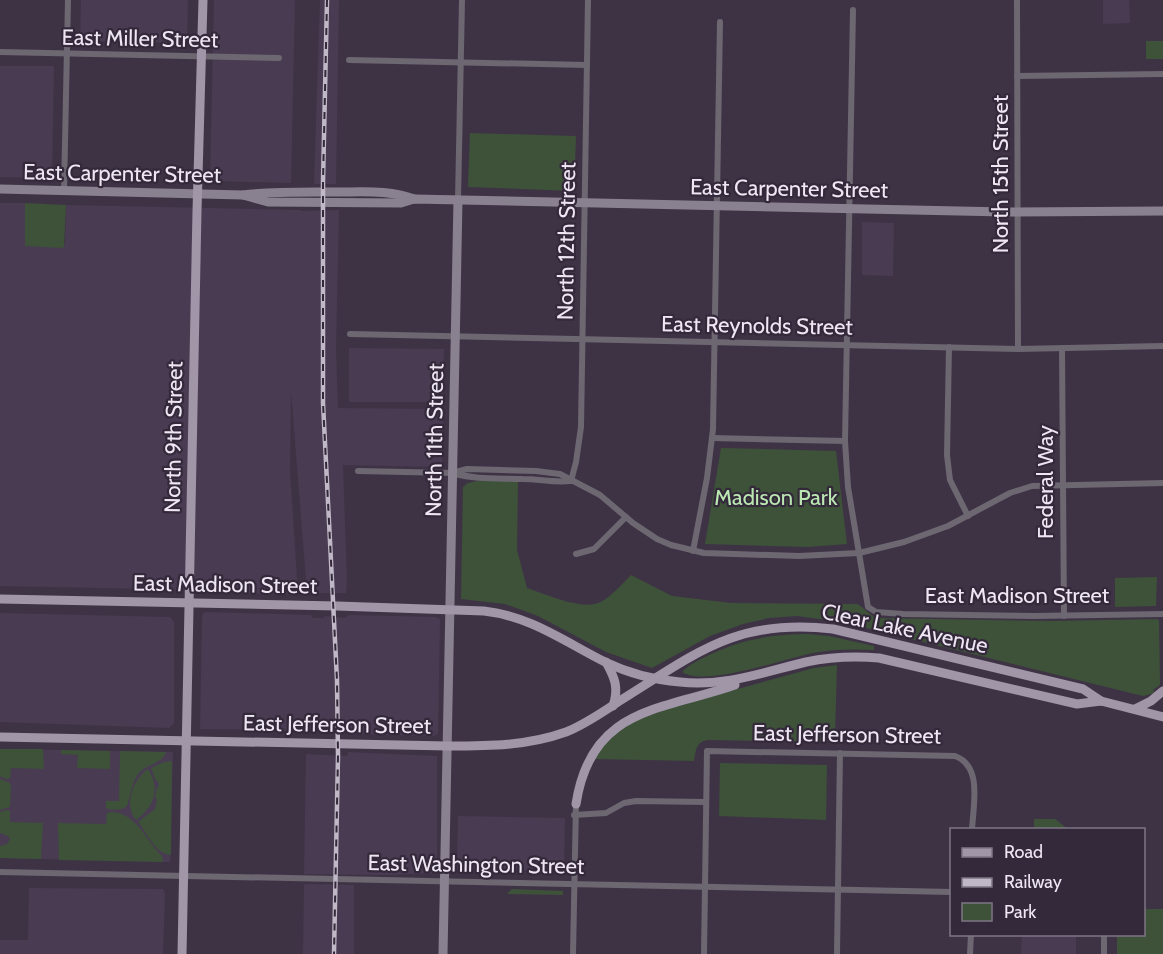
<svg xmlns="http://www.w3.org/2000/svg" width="1163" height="954" viewBox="0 0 1163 954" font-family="Cabin,sans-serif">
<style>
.built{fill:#493b52}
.green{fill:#3d5239}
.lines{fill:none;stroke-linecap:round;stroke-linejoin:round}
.street{stroke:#6d6771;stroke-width:6}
.secondary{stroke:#8a8190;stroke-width:9}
.primary{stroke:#a195a8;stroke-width:9}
.rail-casing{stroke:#c0b8c6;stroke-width:4.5}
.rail{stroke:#34293b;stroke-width:2;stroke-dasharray:7;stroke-linecap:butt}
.labels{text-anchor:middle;stroke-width:4.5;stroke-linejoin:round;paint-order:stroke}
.street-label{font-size:22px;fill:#eee7f3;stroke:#34293b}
.park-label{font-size:22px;fill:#bbe8b2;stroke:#34293b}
</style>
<rect width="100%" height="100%" fill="#3e3345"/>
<!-- built -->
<g class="built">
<polygon points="81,0 188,0 187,43 80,41"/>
<polygon points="214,0 295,0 291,183 210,181"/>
<polygon points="320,0 339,0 336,184 314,184"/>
<polygon points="1103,0 1129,0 1130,23 1103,24"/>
<polygon points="0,66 54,66 52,178 0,177"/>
<polygon points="0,203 25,203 25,246 65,244 66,205 301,210 302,211 339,210 336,349 338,408 443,409 442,467 343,465 347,582 346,593 307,593 291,391 290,470 298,595 202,592 202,590 0,586"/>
<polygon points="862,222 894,223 893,276 862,275"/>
<polygon points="349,348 444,349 443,402 349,402"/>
<polygon points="206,612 311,615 312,618 324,618 325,616 344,618 349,615 436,617 440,619 440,623 438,734 434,736 348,734 348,730 344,730 328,732 327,730 200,729 202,619 203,613"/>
<polygon points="0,613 170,617 174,622 174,723 169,728 0,722"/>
<polygon points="0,749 173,752 170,862 0,858"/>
<polygon points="348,752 437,756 437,866 434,873 384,875 304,874 306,754 347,756"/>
<polygon points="458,816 565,818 564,871 457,869"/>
<polygon points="304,884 354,885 354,954 303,954"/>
<polygon points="29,888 163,889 165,893 163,954 0,954 0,940 28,940"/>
<polygon points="1022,935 1076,935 1076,954 1021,954"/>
</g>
<!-- green -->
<g class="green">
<rect x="1146" y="41" width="17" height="18"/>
<polygon points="470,133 576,136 574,191 468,187"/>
<polygon points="25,203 66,205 64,247 61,248 25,246"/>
<polygon points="721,448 836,451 847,544 808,547 705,544"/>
<path d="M 477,481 L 518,481 L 517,550 L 527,588 C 545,594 576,608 595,604 C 608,601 622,584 631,575 L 672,596 L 731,603 L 857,604 C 866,608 868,616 879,618 L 1052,621 L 1157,619 L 1159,620 L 1160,685 L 1153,690 L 1155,693 L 1143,696 L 842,622 L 797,616 L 769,618 L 743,624 L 710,636 L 652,668 L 606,652 L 538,616 L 505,604 L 461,599 L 463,487 L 468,483 Z"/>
<polygon points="1157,577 1156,606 1115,607 1115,578"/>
<path d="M 808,634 L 829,636 L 874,646 L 874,650 C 855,649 837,649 818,652 C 788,657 706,688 682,672 C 687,666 697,661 705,657 C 738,640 771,634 808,634 Z"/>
<path d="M 837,665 L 835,735 L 832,742 L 709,740 C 696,741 696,750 694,761 L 593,759 L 603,746 L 626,724 L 669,708 L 814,668 Z"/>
<polygon points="0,749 43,749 44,769 11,768 10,778 6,779 0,776"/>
<polygon points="61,750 110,751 110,769 77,768 78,755 61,754"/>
<path d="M 120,751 L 166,752 C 163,763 147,764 139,773 C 131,783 131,795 127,806 C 122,811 112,810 106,808 L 106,801 L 119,801 Z"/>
<path d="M 172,761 L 171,855 C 154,853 148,834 138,822 L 155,809 L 157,799 L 155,798 L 157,787 L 159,787 L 158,781 L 156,781 L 151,768 L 164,762 Z"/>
<polygon points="720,763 827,765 826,820 719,816"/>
<path d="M 148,769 C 161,789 154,807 136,820 C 123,805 133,779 148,769 Z"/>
<polygon points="0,779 10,783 11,786 10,807 0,810"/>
<polygon points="7,810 10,811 10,822 43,823 41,859 0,858 0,846 7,844 10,839 8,836 0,833 0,812"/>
<path d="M 112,812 C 137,813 146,841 162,856 L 163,862 L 59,860 L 58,823 L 106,824 L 107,813 Z"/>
<polygon points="1034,819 1055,819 1068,829 1034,829"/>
<polygon points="512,889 563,891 563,895 507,894"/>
<polygon points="1144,909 1163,909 1163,954 1117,954 1117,935 1144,934"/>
</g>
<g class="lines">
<!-- street -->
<g class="street">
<polyline points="1017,0 1018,349"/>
<polyline points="853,10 845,441 848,487 868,607 876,612 903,614 1034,616 1163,614"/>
<polyline points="0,52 279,58"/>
<polyline points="349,60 587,65"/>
<polyline points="1017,76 1163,74"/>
<polyline points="64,191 68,0"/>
<polyline points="458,200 462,0"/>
<polyline points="350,334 1018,349 1163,346"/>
<polyline points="949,347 947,455 950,480 968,516"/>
<polyline points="1062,348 1064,616"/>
<polyline points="712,438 845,441"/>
<path d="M 358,471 L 452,473 C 476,480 499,478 523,479 C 539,479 555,483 570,481"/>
<polyline points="452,473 467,469 536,471 560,474 600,495 633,523 657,539 671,545 704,553 799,556 859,553 904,542 948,526 1010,493 1032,486 1163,483"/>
<polyline points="571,481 576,462 581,427 588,0"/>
<polyline points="693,551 707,478 713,429 720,22"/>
<polyline points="576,554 594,549 626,517"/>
<polyline points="574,815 606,813 624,803 636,801 706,802"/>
<polyline points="0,872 952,892"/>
<polyline points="573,954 576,804"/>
<path d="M 704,954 L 707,751 L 955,756 C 983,766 973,806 972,830"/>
<polyline points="837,954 840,753"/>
<polyline points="970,954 971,934"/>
<polyline points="1104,954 1104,934"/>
</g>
<!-- secondary -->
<g class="secondary">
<path d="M 0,189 L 243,195 C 275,191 308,192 340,192 C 364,192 391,190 414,199"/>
<polyline points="243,195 268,202 401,203 414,199 1005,212 1163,211"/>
<polyline points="443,954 458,200"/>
</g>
<!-- primary -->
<g class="primary">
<path d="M 0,599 L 337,606 L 484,611 C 530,616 565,642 605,662 C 628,673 655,680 680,682 C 724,687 764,672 806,662 C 830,657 854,656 879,658 L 1077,704 L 1101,701 L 1163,717"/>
<path d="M 606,662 C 615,678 619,688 613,706"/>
<polyline points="1135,709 1151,701 1163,691"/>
<path d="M 0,737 L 448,746 C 489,746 527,746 566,732 C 586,724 604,711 621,700 C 698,652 737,618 833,629 L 1083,689 L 1101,701"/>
<path d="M 576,804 C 591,707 660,711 735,685"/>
<polyline points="182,954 197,211 203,0"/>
</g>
<!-- rail casing -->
<g class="rail-casing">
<polyline id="rail" points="327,0 323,182 323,403 337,680 338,756 334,954"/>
</g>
<!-- rail -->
<use href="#rail" class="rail"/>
</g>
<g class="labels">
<!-- street labels -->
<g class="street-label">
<text transform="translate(140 38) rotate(1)" y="8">East Miller Street</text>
<text transform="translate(122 173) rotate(1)" y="8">East Carpenter Street</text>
<text transform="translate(1000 174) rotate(-90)" y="8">North 15th Street</text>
<text transform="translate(789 188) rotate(1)" y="8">East Carpenter Street</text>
<text transform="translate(566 241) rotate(-89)" y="8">North 12th Street</text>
<text transform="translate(757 325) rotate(1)" y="8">East Reynolds Street</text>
<text transform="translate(173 437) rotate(-89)" y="8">North 9th Street</text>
<text transform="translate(434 440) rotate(-89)" y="8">North 11th Street</text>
<text transform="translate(1045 482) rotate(-90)" y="8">Federal Way</text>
<text transform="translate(225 584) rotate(1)" y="8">East Madison Street</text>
<text x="1017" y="603">East Madison Street</text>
<text transform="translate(905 628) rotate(12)" y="8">Clear Lake Avenue</text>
<text transform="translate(337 724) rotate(1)" y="8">East Jefferson Street</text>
<text transform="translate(847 734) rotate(1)" y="8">East Jefferson Street</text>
<text transform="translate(476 864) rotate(1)" y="8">East Washington Street</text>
</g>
<!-- park labels -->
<g class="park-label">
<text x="776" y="505">Madison Park</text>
</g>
</g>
<!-- legend -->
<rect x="950" y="828" width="195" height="108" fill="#34293b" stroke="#7e7585" stroke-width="1.5"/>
<rect x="962" y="848" width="30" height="9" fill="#a195a8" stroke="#7e7585" stroke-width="1.5"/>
<text x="1004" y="858" font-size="18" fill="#eee7f3">Road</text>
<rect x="962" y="878" width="30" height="9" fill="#c0b8c6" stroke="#7e7585" stroke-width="1.5"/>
<text x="1004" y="888" font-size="18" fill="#eee7f3">Railway</text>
<rect x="962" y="903" width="30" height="18" fill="#3d5239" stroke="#7e7585" stroke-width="1.5"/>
<text x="1004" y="918" font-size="18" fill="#eee7f3">Park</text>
</svg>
